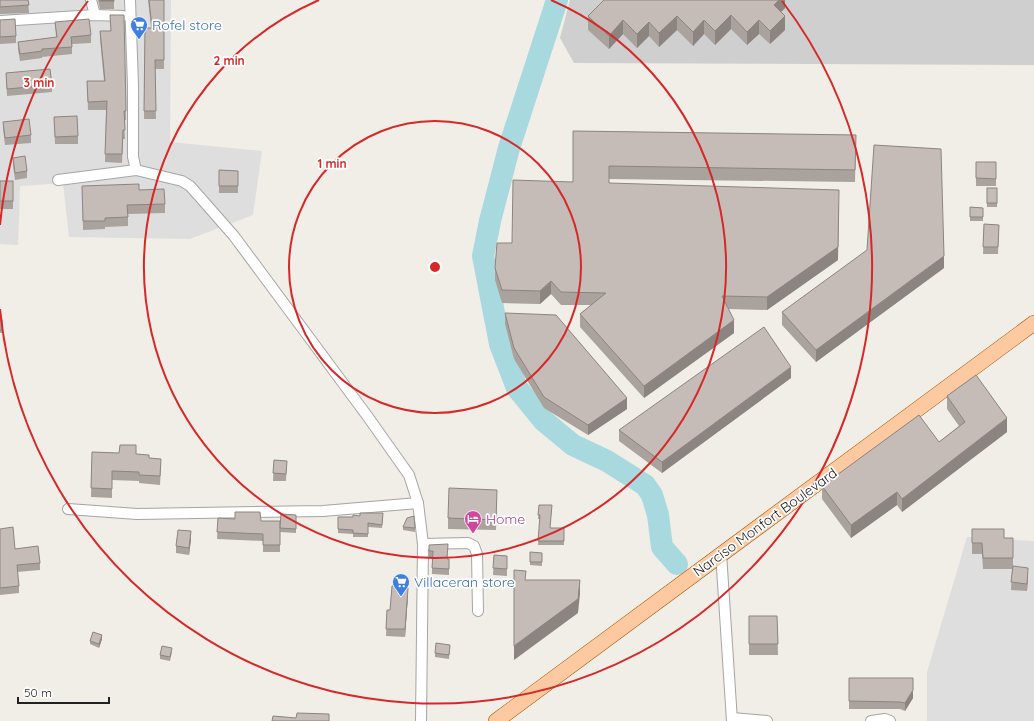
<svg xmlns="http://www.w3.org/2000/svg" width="1034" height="721" viewBox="0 0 1034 721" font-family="Quicksand,sans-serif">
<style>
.residential{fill:#dfdede}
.religious{fill:#cfcfcf}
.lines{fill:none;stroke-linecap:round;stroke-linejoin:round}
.river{stroke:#a8d9df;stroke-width:22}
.street-casing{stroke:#a5a5a5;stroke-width:12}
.primary-casing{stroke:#9e5500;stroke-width:16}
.street{stroke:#fff;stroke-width:10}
.primary{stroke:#fcc9a1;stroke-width:15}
.wall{fill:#aaa29d}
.shaded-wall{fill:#8b8480}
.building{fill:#c6bcb7;stroke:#8b8480}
.ring{fill:none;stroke:#d62828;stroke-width:2}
.labels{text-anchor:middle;stroke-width:3.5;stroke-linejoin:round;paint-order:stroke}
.shop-label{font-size:14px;fill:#366cbe;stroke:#fff;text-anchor:start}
.hotel-label{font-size:14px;fill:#b23c85;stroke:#fff;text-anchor:start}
.street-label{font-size:14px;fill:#212121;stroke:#fff}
.centre{fill:#d62828;stroke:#fff;stroke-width:2}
.ring-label{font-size:12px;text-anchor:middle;font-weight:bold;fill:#d62828;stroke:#fff;stroke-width:3.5;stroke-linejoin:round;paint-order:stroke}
</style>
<rect width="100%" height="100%" fill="#f1ede7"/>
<!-- residential -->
<g class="residential">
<polygon points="0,0 171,0 170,142 262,151 253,215 190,239 69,237 63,183 20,186 18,245 0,244"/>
<polygon points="967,537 1034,541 1034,721 927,721 927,672"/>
</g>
<!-- religious -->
<polygon class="religious" points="570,0 1034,0 1034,65 574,63 560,38"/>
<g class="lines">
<!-- river -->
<polyline class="river" points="557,0 509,148 490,221 483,256 500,344 517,388 544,421 573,445 607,461 645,485 652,495 658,515 662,547 677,564"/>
<!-- street casing -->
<g class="street-casing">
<g id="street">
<polyline points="91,0 95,15"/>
<polyline points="130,0 133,85 133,157 136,170 182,181 190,186 198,195 234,236 368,417 409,475 418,503 423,544 421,721"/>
<polyline points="0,21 95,15 123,16"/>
<polyline points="58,180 136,170"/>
<polyline points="68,509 137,514 323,511 418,503"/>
<polyline points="423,544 468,543 474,546 477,554 478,611"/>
<polyline points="721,553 732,721"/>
<polyline points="732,718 767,721"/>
<polyline points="871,721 885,719 890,721"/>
</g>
</g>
<!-- primary casing -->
<g class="primary-casing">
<polyline id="primary" points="496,721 1034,323"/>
</g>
<!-- street -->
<use href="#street" class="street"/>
<!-- primary -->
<use href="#primary" class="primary"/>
</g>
<!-- wall -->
<g class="wall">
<polygon points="0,0 28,0 29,13 0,14"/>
<polygon points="98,0 114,0 114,9 100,9"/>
<polygon points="148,0 164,0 164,69 155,69 156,119 144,119 145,28 151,28"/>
<polygon points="785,0 785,8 781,12 785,30 770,44 759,34 747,45 731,29 715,45 704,34 693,46 677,30 659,47 649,36 637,48 623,34 609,49 588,30 588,16"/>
<polygon points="124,15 126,120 124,120 125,139 123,139 122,163 105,162 106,110 88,110 87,81 104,81 100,39 100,31 110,31"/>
<polygon points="0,20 16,36 16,43 0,44"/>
<polygon points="55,22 91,35 91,43 72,44 72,54 42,57 42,58 20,61 18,50 18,42 56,37"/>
<polygon points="6,73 52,85 52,92 7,96"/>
<polygon points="54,117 78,136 78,144 55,144"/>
<polygon points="3,122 31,135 31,143 5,145 3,129"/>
<polygon points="573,131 856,135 855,182 609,179 609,183 838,260 767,310 728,309 734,333 644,398 580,327 580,314 591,305 561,305 551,294 540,304 502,303 495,280 495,268 512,243 573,182"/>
<polygon points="13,158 27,171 27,178 15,180 13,165"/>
<rect x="976" y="162" width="20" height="24"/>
<polygon points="219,170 238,171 238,193 219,193"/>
<rect x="0" y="181" width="13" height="28"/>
<polygon points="82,186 139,190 165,204 165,213 128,214 128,226 105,227 105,229 83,230"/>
<rect x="987" y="188" width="10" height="19"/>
<polygon points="970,207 983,208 983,221 970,221"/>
<polygon points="984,224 999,225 998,254 983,254"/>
<polygon points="944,268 816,362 782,325 782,312"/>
<polygon points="505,313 627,409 588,435 544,408 514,359 505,324"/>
<rect x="0" y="320" width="2" height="13"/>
<polygon points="791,378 662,473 619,441 619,430"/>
<polygon points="947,396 1007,432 902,512 897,505 851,538 822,499 822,486 939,442 959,426 947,409"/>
<polygon points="92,452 136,454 149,458 161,467 160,485 139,483 139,481 112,480 112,498 91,497"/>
<polygon points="274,460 287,461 286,481 273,481"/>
<polygon points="497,501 496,530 448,529 448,518"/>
<polygon points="539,505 550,528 564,528 564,545 538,545 540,519 538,519"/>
<polygon points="281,514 296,515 296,533 280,532"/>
<polygon points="338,517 383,517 382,528 368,527 368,537 353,537 353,534 338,533"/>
<polygon points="218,518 261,521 280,521 280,552 263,552 263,541 217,539"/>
<polygon points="403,527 415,528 415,532 403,530"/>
<polygon points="0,529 15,549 40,563 40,570 17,572 19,586 19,593 0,595"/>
<polygon points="972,529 1004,538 1013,538 1013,566 1028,575 1027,591 1011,590 1012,569 983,569 982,554 972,554"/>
<polygon points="191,539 189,555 176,553 176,546"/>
<polygon points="429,545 447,559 449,559 449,575 432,574 432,557 429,557"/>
<polygon points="542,553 542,566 530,565 530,562"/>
<polygon points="494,555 507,556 507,576 493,575"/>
<polygon points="408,595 405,637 386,636 387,610 390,610"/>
<polygon points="749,616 777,616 778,655 749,655"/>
<polygon points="102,639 99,648 90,644 90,641"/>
<polygon points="450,645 449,659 435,657 435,653"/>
<polygon points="172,652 170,661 160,659 160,655"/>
<polygon points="849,678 913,698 905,711 900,709 849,709"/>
</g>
<!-- shaded-wall -->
<g class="shaded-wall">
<polygon points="779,0 785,0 785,8 774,19 774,5"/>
<polygon points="731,15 731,29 715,45 715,31"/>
<polygon points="677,16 677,30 659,47 659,33"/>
<polygon points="785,16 785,30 770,44 770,31"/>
<polygon points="623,20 623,34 609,49 609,36"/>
<polygon points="704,20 704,34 693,46 693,32"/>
<polygon points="759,20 759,34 747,45 747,32"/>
<polygon points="649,22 649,36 637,48 637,34"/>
<polygon points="839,203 838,260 767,310 767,297"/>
<polygon points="944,256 944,268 816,362 816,350"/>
<polygon points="551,281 551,294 540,304 540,291"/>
<polygon points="734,320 734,333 644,398 644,386"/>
<polygon points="791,367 791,378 662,473 662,462"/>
<polygon points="627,398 627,409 588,435 588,425"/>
<polygon points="1007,418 1007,432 902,512 902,499"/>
<polygon points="897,492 897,505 851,538 851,525"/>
<polygon points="191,531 191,539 189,555 189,548"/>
<polygon points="1028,568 1028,575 1027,591 1027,584"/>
<polygon points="580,580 580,594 578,613 514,660 514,646"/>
<polygon points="408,588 408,595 405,637 405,629"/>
<polygon points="102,635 102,639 99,648 99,644"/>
<polygon points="913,690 913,698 905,711 905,703"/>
</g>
<!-- building -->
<g class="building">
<polygon points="0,0 28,0 29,5 0,7"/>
<rect x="100" y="0" width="14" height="1"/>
<polygon points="149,0 164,0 164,60 155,60 156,111 144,111 145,28 152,28"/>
<polygon points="604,0 779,0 774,5 785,16 770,31 759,20 747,32 731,15 715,31 704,20 693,32 677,16 659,33 649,22 637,34 623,20 609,36 588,16"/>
<polygon points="110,15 124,15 126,111 124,111 125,130 123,130 122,154 105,154 107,101 88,102 87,81 105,81 100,31 111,31"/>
<polygon points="15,19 16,36 0,37 0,20"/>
<polygon points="89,19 91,35 71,37 72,47 42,49 42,51 20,54 18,42 57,37 55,22"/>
<polygon points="50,69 52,85 7,89 6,73"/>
<polygon points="77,116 78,136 55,137 54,117"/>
<polygon points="29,119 31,135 5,138 3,122"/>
<polygon points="573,131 856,135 855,170 609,166 609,183 839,190 838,247 767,297 722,296 734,320 644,386 580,314 606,293 561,292 551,281 540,291 502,290 495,268 497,243 512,243 513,180 573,182"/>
<polygon points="874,145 941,149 944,256 816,350 782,312 867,250"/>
<polygon points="25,156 27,171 15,173 13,158"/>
<polygon points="976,162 996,162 996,179 976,178"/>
<polygon points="219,170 238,171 238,186 219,186"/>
<rect x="0" y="181" width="13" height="20"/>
<polygon points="139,184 139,190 164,189 165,204 127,205 128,217 105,218 105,221 83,221 82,186"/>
<rect x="987" y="188" width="10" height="15"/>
<polygon points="970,207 983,208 983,217 970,217"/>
<polygon points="984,224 999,225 998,247 983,247"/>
<polygon points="505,313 556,315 627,398 588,425 544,397 514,348"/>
<rect x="0" y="320" width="2" height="10"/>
<polygon points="764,327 791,367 662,462 619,430"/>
<polygon points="976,375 1007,418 902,499 897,492 851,525 822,486 919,415 939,442 965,422 947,396"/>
<polygon points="120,445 136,445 136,454 149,455 149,458 161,459 160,476 139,475 139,472 112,471 112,489 91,488 92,452 119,453"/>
<polygon points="274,460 287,461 286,474 273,473"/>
<polygon points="449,488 497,490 496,520 448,518"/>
<polygon points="539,505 552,505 550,528 564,528 564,541 538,541 540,515 538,515"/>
<polygon points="235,512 260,512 261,521 280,521 280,545 263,545 263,534 217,532 218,518 235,519"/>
<polygon points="360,513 383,513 382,525 368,523 368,534 353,533 353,530 338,529 338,517 353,517 353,515 360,516"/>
<polygon points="281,514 296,515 296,529 280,528"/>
<polygon points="414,516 415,528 403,527 407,518"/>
<polygon points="13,527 15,549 38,546 40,563 17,565 19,586 0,588 0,529"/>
<polygon points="972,529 1004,529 1004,538 1013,538 1013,558 983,558 982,543 972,543"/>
<polygon points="178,530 191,531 189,548 176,546"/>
<polygon points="448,544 447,559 449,559 449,569 432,568 433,551 429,551 429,545"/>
<polygon points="530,552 542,553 542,562 530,562"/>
<polygon points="494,555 507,556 507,569 493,568"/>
<polygon points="1013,566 1028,568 1027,584 1011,582"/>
<polygon points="514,570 526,571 525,580 580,580 578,599 514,646"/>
<polygon points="392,586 408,588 405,629 386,629 387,610 390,610"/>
<polygon points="749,616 777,616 778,644 749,644"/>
<polygon points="93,632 102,635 99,644 90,641"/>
<polygon points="436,643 450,645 449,655 435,653"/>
<polygon points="162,646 172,648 170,657 160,655"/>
<polygon points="849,678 913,678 913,690 905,703 900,702 849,701"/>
<polygon points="297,713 329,714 329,721 272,721 273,716 296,718"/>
</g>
<!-- distance rings -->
<g class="ring">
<circle cx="435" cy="267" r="146"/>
<path d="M551 0A291 291 0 1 1 319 0"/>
<path d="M0 225A437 437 0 0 1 88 1M782 1A437 437 0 1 1 0 309"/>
</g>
<!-- icons -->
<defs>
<g id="supermarket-pin" transform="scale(0.9)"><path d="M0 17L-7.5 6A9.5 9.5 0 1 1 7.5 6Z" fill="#3f7fe0" stroke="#fff"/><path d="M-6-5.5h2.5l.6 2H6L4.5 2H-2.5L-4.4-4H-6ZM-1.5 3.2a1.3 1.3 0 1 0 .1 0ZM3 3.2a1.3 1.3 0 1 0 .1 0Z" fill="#fff"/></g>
<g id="hotel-pin" transform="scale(0.9)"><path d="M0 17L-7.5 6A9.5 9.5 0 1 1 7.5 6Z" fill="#d1479c" stroke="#fff"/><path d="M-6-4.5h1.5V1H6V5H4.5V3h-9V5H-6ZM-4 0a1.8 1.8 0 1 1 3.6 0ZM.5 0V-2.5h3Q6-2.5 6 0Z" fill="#fff"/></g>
</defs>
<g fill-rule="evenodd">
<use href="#supermarket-pin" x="139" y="25"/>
<use href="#hotel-pin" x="473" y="519"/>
<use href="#supermarket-pin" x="401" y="582"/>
</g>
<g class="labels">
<!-- shop labels -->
<g class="shop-label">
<text x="152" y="30">Rofel store</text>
<text x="414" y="587">Villaceran store</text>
</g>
<!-- hotel labels -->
<g class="hotel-label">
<text x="486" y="524">Home</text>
</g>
<!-- street labels -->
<g class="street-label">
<text transform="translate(765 522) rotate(-36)" y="5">Narciso Monfort Boulevard</text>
</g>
</g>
<circle cx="435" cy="267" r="6" class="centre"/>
<g class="ring-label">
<text x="229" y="65">2 min</text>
<text x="39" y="87">3 min</text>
<text x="332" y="168">1 min</text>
</g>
<!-- scale -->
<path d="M18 697v6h91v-6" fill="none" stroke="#212121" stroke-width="2"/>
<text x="24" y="697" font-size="12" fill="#212121" stroke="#ffffff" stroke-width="3" paint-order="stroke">50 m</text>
</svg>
